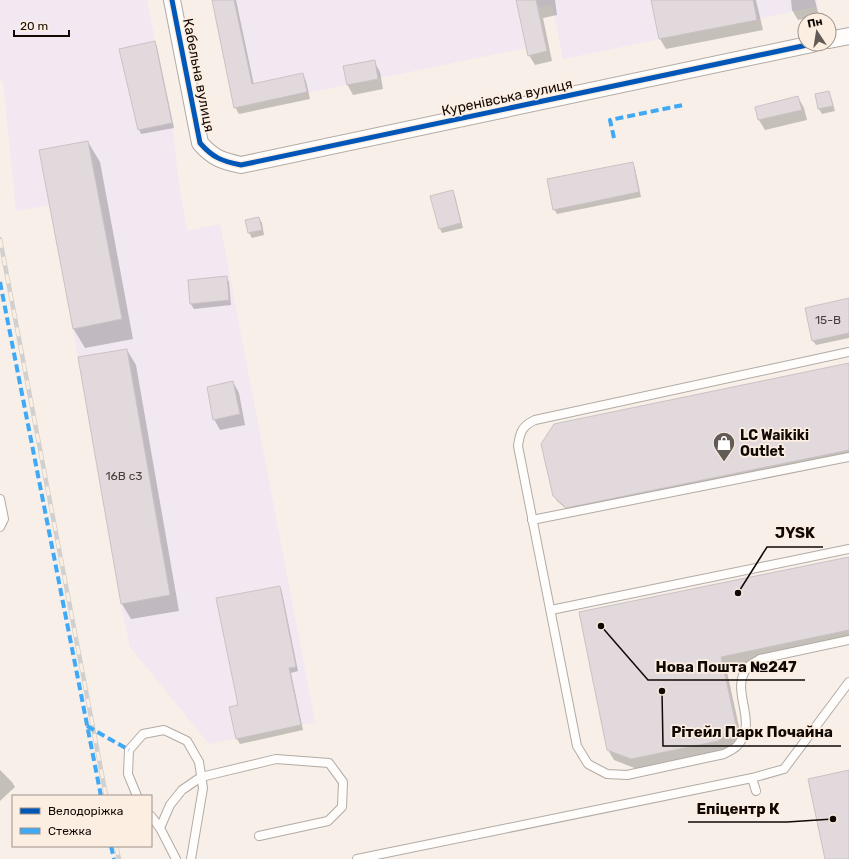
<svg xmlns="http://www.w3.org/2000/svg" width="849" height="859" viewBox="0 0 849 859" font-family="Rubik,sans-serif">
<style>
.industrial{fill:#f1e8f1}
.shadow{fill:#0003}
.building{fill:#e1d9db;stroke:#cac2c4}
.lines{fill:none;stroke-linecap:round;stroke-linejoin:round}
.lane-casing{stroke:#b2aba4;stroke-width:10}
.street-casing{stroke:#b2aba4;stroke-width:18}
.lane{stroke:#fefdfc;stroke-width:8}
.street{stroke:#fefdfc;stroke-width:16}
.rail-casing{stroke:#d2d0ce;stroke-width:4.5}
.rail{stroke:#fdeee2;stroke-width:3;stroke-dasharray:9;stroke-linecap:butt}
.quiet{stroke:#3fa9f5;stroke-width:4;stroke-dasharray:8 4;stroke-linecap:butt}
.cycleway-casing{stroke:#fdeee2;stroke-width:8}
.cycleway{stroke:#0057b8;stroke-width:5}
.labels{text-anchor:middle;stroke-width:3.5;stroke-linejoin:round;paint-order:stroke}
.number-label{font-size:12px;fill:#473f3c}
.street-label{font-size:14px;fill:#110904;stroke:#fdeee2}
.poi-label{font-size:14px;font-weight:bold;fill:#110904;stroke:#fdeee2;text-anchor:start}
.leader{fill:none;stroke:#110904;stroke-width:1.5}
.callout-dot{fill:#110904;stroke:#fdeee2;stroke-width:1.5}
.callout-label{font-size:15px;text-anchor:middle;font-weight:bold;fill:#110904;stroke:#fdeee2;stroke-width:3.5;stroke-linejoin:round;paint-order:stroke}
</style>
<rect width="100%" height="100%" fill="#f7efe8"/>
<!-- industrial -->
<g class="industrial">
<polygon points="0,0 147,0 172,123 178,177 187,231 220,224 315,722 209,744 130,647 121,604 73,329 49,205 16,211 3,81 0,81"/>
<polygon points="212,0 817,0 818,5 815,7 563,59 552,5 518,12 526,48 234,108"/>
</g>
<!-- shadow -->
<g class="shadow">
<polygon points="213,0 236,0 254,85 303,74 306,81 310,99 239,114 235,107"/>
<polygon points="517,0 555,0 557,15 543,18 552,61 535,65 529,55"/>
<polygon points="652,0 756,0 763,30 666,49 660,39"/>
<polygon points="791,0 815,0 819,16 798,20 792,10"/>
<polygon points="155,42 157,47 174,128 141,134 139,129"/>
<polygon points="374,61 380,72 383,89 353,95 347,84"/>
<polygon points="829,92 831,97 835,111 822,114 819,109 816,95"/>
<polygon points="798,97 804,108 807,120 765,130 759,120 756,108"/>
<polygon points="88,142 100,162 133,339 85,348 73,328"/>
<polygon points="632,163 635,168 641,197 557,214 554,209"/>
<polygon points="452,191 455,196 463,228 442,233 440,229"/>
<polygon points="259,218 262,223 264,235 252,238 249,233 246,221"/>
<polygon points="226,277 229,282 231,305 194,309 191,304 189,281"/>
<polygon points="849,299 849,338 816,345 813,341"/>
<polygon points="127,350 136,365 179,611 131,619 122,604"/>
<polygon points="849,364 849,455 570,512 557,501 554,496"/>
<polygon points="233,382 239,393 245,425 220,430 214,419"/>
<polygon points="849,558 849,641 726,667 741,736 724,752 637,769 614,760 608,750 580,613"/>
<polygon points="280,587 282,592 298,671 291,673 303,730 240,744 237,739 230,708 239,706"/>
<polygon points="0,770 12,782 15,787 0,801"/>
</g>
<!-- building -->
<g class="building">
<polygon points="212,0 234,0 252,84 303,73 307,92 234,108"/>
<polygon points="516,0 536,0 547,51 528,56"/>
<polygon points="651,0 753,0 757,20 659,39"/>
<polygon points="155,41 172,123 138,130 119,49"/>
<polygon points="375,60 378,79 347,85 343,66"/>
<polygon points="829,91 833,106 818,109 815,94"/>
<polygon points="798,96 802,110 758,120 755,107"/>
<polygon points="88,141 122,319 73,329 39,150"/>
<polygon points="633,162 639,192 553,210 547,179"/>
<polygon points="453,190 461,223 439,229 430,196"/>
<polygon points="259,217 262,230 248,233 245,220"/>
<polygon points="227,276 229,300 190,304 188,280"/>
<polygon points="849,298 849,333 812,341 805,308"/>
<polygon points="127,349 170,595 121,604 78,357"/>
<polygon points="849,363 849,450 566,508 553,496 541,444 554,424"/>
<polygon points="233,381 240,414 213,420 207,387"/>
<polygon points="849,557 849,630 721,657 736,725 718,741 631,759 607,750 579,612"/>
<polygon points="280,586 296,667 289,668 301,725 236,739 229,707 238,705 216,598"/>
<polygon points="849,770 849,859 825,859 808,779"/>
</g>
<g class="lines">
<!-- lane casing -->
<g class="lane-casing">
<g id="lane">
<path d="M 849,352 L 535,420 C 522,426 520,432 518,446 L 577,746 L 588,764 L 607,774 L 627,775 L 724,754 C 728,752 734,749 737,746 C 760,721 729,692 747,668 C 750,664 756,662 760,659 L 849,640"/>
<polyline points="0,499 4,519 0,527"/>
<polyline points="532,520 849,457"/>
<polyline points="551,610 849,549"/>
<polyline points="752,778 756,791"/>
<polyline points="137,796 128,774 129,750 143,734 164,730 187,741 199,762 203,788 191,859"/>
<polyline points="151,816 160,828 176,859"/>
<polyline points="160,828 170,805 182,790 201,777 276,759 329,763 343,782 342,807 328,821 259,836"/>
<polyline points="357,859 752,778 784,769 849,682"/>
</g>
</g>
<!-- street casing -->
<g class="street-casing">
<g id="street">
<path d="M 172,0 L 200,143 C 213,158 222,161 241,165 L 812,44"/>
<polyline points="829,40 849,36"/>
</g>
</g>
<!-- lane -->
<use href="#lane" class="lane"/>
<!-- street -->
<use href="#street" class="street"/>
<!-- rail casing -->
<g class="rail-casing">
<g id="rail">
<polyline points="0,239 106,796"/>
<polyline points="116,846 119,859"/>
</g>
</g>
<!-- rail -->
<use href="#rail" class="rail"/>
<!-- quiet -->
<g class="quiet">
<polyline points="614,138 610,120 683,105"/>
<polyline points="0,282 101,796"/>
<polyline points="87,726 129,750"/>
<polyline points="111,846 114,859"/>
</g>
<!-- cycleway casing -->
<g class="cycleway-casing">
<path id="cycleway" d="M 172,0 L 200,143 C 213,158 222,161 241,165 L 812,44"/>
</g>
<!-- cycleway -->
<use href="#cycleway" class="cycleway"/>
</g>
<!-- icons -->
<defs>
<g id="shop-pin" transform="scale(1.15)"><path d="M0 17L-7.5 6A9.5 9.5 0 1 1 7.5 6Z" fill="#625a54" stroke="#fdeee2"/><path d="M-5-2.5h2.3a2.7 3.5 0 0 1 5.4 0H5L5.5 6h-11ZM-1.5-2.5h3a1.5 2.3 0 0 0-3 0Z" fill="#fff"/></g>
</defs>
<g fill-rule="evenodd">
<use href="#shop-pin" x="724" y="443"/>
</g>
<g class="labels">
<!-- number labels -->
<g class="number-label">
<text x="828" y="324">15-В</text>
<text x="124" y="480">16В c3</text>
</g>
<!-- street labels -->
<g class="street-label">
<text transform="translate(199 75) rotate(79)" y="5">Кабельна вулиця</text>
<text transform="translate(507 97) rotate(-12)" y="5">Куренівська вулиця</text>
</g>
<!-- poi labels -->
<g class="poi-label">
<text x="740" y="440">LC Waikiki<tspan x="740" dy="16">Outlet</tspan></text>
</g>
</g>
<!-- callouts -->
<path class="leader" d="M738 593L767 547H823M601 626L648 680H805M662 691L663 746H841M833 819L787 822H688"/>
<g class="callout-dot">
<circle cx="738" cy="593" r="4"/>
<circle cx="601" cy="626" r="4"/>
<circle cx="662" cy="691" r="4"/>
<circle cx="833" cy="819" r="4"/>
</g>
<g class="callout-label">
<text x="795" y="538">JYSK</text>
<text x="726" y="672">Нова Пошта №247</text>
<text x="752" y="737">Рітейл Парк Почайна</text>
<text x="738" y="814">Епіцентр К</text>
</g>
<!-- legend -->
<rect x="12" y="795" width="140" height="52" fill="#fdeee2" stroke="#9f9289"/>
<rect x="20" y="808" width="20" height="6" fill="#0057b8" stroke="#9f9289"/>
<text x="48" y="815" font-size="12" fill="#110904">Велодоріжка</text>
<rect x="20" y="828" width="20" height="6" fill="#3fa9f5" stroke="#9f9289"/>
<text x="48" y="835" font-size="12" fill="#110904">Стежка</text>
<!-- north arrow -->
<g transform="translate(817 32) rotate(348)"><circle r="19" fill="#fdeee2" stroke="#9f9289"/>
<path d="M0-3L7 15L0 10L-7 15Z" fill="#625a54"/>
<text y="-6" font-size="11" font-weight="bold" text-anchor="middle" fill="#110904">Пн</text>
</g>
<!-- scale -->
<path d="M14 30v6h55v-6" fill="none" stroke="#110904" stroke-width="2"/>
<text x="20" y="30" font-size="12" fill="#110904" stroke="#fdeee2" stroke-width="3" paint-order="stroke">20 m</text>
</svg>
